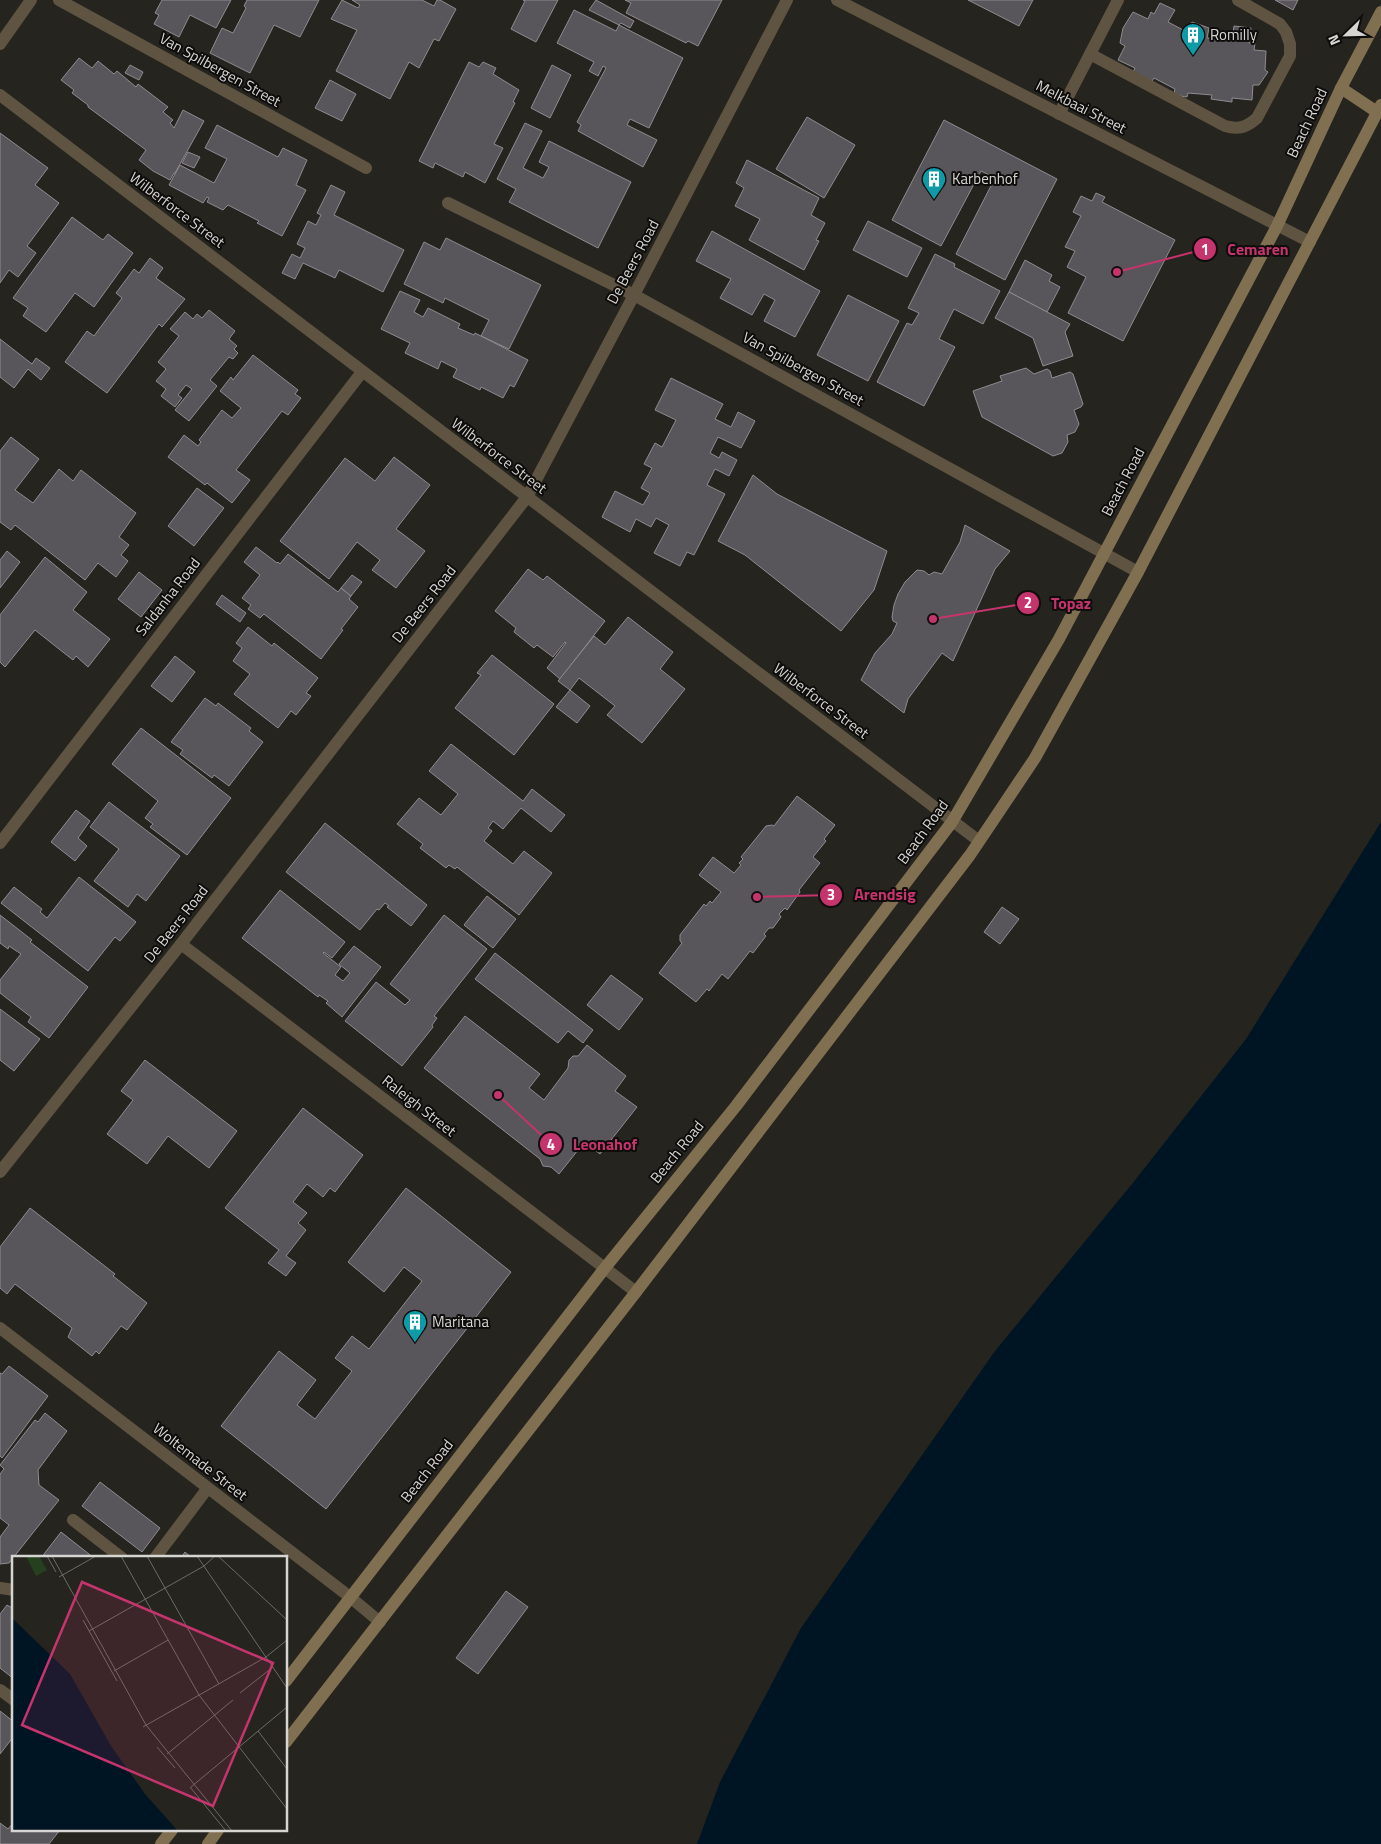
<svg xmlns="http://www.w3.org/2000/svg" width="1381" height="1844" viewBox="0 0 1381 1844" font-family="'Titillium Web',sans-serif">
<style>
.water{fill:#001524}
.building{fill:#59565b;stroke:#8f8b92}
.lines{fill:none;stroke-linecap:round;stroke-linejoin:round}
.lane{stroke:#5f5441;stroke-width:12}
.street{stroke:#5f5441;stroke-width:12}
.secondary{stroke:#816f51;stroke-width:12}
.labels{text-anchor:middle;stroke-width:4;stroke-linejoin:round;paint-order:stroke}
.poi-label{font-size:15px;fill:#d6d5d2;stroke:#0e0d0b;text-anchor:start}
.street-label{font-size:15px;fill:#d6d5d2;stroke:#0e0d0b}
.inset-road{fill:none;stroke:#6c6b66;stroke-width:1}
.view{fill:#c5346d;fill-opacity:0.15;stroke:#c5346d;stroke-width:2.5}
.inset-edge{fill:none;stroke:#d6d5d2;stroke-width:2.5}
.leader{fill:none;stroke:#c5346d;stroke-width:2}
.callout-dot{fill:#c5346d;stroke:#0e0d0b;stroke-width:2}
.mark-label{font-size:15px;text-anchor:middle;font-weight:bold;fill:#fff}
.callout-label{font-size:16px;text-anchor:middle;font-weight:bold;fill:#c5346d;stroke:#0e0d0b;stroke-width:4;stroke-linejoin:round;paint-order:stroke}
</style>
<rect width="100%" height="100%" fill="#25241e"/>
<!-- water -->
<polygon class="water" points="1381,822 1381,1844 697,1844 720,1782 801,1628 995,1351 1132,1184 1246,1039"/>
<!-- building -->
<g class="building">
<polygon points="162,0 231,0 216,28 190,15 179,37 154,24 159,15 155,13"/>
<polygon points="247,0 319,0 300,37 274,25 250,73 210,53 222,28 233,33 246,8 244,6"/>
<polygon points="342,0 358,8 360,5 352,0 422,0 434,6 437,0 440,0 456,9 439,41 434,39 419,68 409,62 390,99 336,71 357,30 331,19"/>
<polygon points="523,0 558,0 536,42 511,29 525,1"/>
<polygon points="596,0 634,21 630,28 621,23 619,25 589,10"/>
<polygon points="625,0 722,0 698,46 688,41 686,43 626,13 631,3"/>
<polygon points="968,0 1033,0 1019,26"/>
<polygon points="1275,0 1298,0 1293,10"/>
<polygon points="1160,3 1175,10 1168,22 1187,32 1192,22 1209,28 1207,38 1232,40 1234,26 1251,28 1249,43 1255,43 1254,50 1266,51 1265,70 1268,72 1259,85 1253,85 1252,100 1232,98 1232,102 1211,99 1212,95 1188,93 1187,97 1180,96 1174,93 1175,89 1154,78 1152,81 1133,72 1135,68 1118,60 1125,46 1120,43 1123,28 1133,12 1148,19 1151,12 1154,14"/>
<polygon points="574,10 616,31 619,25 683,58 649,128 630,119 627,125 657,140 643,167 578,131 581,125 577,122 606,68 603,66 598,76 589,71 594,62 557,43"/>
<polygon points="79,58 92,68 98,61 114,74 117,71 136,87 138,84 168,107 163,112 173,120 170,123 174,128 183,110 204,121 175,173 174,173 170,180 153,171 139,160 146,150 88,107 88,105 72,93 74,90 61,80"/>
<polygon points="469,62 479,67 483,62 496,68 493,74 519,90 513,102 515,103 494,144 503,148 485,183 465,172 463,177 435,163 433,168 419,161"/>
<polygon points="130,65 143,72 139,80 125,73"/>
<polygon points="552,65 571,75 550,118 531,108"/>
<polygon points="330,80 356,94 342,121 315,108"/>
<polygon points="807,117 855,145 824,198 776,169"/>
<polygon points="944,120 1057,179 1005,280 956,254 995,178 981,171 941,246 892,220"/>
<polygon points="525,123 542,131 523,168 543,178 549,167 539,162 549,141 631,182 598,248 509,202 516,189 497,179"/>
<polygon points="217,125 278,157 283,148 307,160 296,185 306,190 282,236 257,223 259,221 228,205 223,210 207,202 209,198 207,197 203,203 169,185 180,165 214,183 227,159 205,148"/>
<polygon points="0,133 48,168 35,185 59,203 27,246 36,253 18,277 9,270 0,283"/>
<polygon points="188,152 200,157 194,168 182,163"/>
<polygon points="747,160 819,198 811,215 825,223 816,240 819,241 804,270 749,240 760,219 735,206 744,188 736,183"/>
<polygon points="331,185 345,192 334,215 404,250 383,292 339,270 335,278 303,263 295,279 282,273 292,254 300,258 305,248 297,244 308,221 316,225 321,215 317,213"/>
<polygon points="1096,193 1105,197 1102,202 1175,240 1123,341 1068,313 1086,277 1067,267 1075,251 1065,247 1081,216 1073,212 1081,196 1092,201"/>
<polygon points="72,217 103,240 108,234 133,253 94,307 75,293 46,332 23,316 28,308 13,298"/>
<polygon points="868,221 922,248 907,277 853,250"/>
<polygon points="712,231 820,291 795,337 764,321 775,300 764,294 752,315 720,298 731,279 696,261"/>
<polygon points="446,238 541,285 509,349 481,336 489,320 445,298 443,303 404,284 424,242 440,250"/>
<polygon points="935,254 955,264 954,267 1000,291 983,324 954,309 939,339 955,347 924,406 877,382 907,323 912,325 919,313 908,308"/>
<polygon points="150,258 163,268 156,278 185,299 162,327 159,324 107,393 65,362 87,331 94,336 122,298 116,293 134,269 139,273"/>
<polygon points="1025,260 1052,275 1049,281 1060,287 1047,312 1009,292"/>
<polygon points="400,291 420,300 414,312 423,317 428,308 460,324 458,328 474,335 475,333 528,360 514,387 510,385 503,398 481,387 480,390 453,377 457,369 441,361 438,369 405,353 410,343 381,329"/>
<polygon points="1009,292 1070,324 1065,332 1073,356 1043,366 1033,338 995,318"/>
<polygon points="848,295 899,321 868,381 817,355"/>
<polygon points="209,310 235,331 229,339 237,346 234,349 238,353 233,359 229,357 210,380 217,386 189,421 175,410 192,389 186,385 178,395 182,398 175,407 161,396 166,389 156,381 166,369 158,362 179,336 170,329 185,312 193,319 197,314 202,318"/>
<polygon points="0,339 32,364 36,358 50,368 41,380 28,369 14,388 0,377"/>
<polygon points="253,355 298,390 295,394 301,398 288,415 282,411 236,470 250,480 232,503 207,483 205,485 168,457 184,435 198,446 201,442 199,440 222,410 232,418 241,408 220,391 231,377 233,380"/>
<polygon points="1026,368 1034,374 1047,369 1050,371 1052,378 1070,372 1073,374 1083,404 1081,407 1074,410 1079,424 1075,432 1067,435 1068,442 1062,453 1053,456 982,417 973,391 1002,381 1000,376"/>
<polygon points="671,378 723,404 715,419 731,427 738,412 755,421 741,448 718,437 710,453 719,458 722,452 737,460 729,476 715,469 707,485 725,494 694,555 687,552 680,566 654,553 669,525 656,518 651,527 636,519 630,532 602,517 615,491 643,505 650,493 641,488 652,468 644,464 655,443 662,447 676,420 655,410"/>
<polygon points="11,437 39,459 15,490 33,503 59,469 73,481 81,470 136,513 119,537 129,545 121,555 128,561 116,577 98,563 85,580 15,525 11,530 0,522 0,451"/>
<polygon points="394,457 430,485 396,529 425,551 396,588 372,570 380,560 357,542 329,579 280,541 345,458 375,481"/>
<polygon points="753,475 777,494 887,551 874,590 841,631 745,555 718,541"/>
<polygon points="197,488 224,508 194,546 168,526"/>
<polygon points="965,525 1010,551 995,569 953,661 942,653 908,699 904,713 861,680 875,653 892,634 897,623 893,621 892,617 894,605 898,594 905,582 917,570 924,571 929,575 934,572 942,574 960,542"/>
<polygon points="256,547 277,563 278,562 280,564 288,554 338,592 341,588 351,596 349,599 358,607 341,629 343,630 321,659 264,614 260,618 248,609 251,605 242,598 260,575 244,562"/>
<polygon points="7,551 20,562 0,588 0,560"/>
<polygon points="45,557 87,592 73,610 110,639 88,667 76,656 73,660 35,630 5,667 0,662 0,615"/>
<polygon points="528,569 543,580 547,576 605,621 560,679 547,668 566,643 565,642 553,657 537,645 534,648 514,632 516,628 495,611"/>
<polygon points="139,572 162,590 141,617 118,599"/>
<polygon points="352,575 362,582 351,596 341,588"/>
<polygon points="222,595 246,613 240,622 216,604"/>
<polygon points="628,617 673,652 660,669 685,689 642,743 607,715 615,706 579,678 570,690 558,681 594,636 605,645"/>
<polygon points="248,627 272,646 274,643 318,678 306,693 311,696 296,715 291,711 278,728 234,694 250,674 233,661 242,648 236,643"/>
<polygon points="492,655 554,704 514,755 455,708 481,675 477,673"/>
<polygon points="175,656 195,672 172,702 151,686"/>
<polygon points="570,690 590,706 577,723 556,707"/>
<polygon points="205,698 216,706 218,703 251,728 249,731 263,742 229,786 214,775 212,778 180,754 183,750 171,742"/>
<polygon points="141,728 231,798 187,855 150,827 153,824 145,818 158,801 112,764"/>
<polygon points="451,744 523,801 532,789 565,815 551,832 521,808 503,829 493,821 488,828 492,831 484,841 513,864 524,851 552,873 519,915 457,867 455,869 449,865 446,868 420,848 423,844 397,824 419,798 441,815 458,794 429,771"/>
<polygon points="797,796 835,825 824,839 826,841 813,857 820,863 799,890 800,892 787,910 785,908 779,914 781,917 773,928 769,928 764,934 766,936 753,953 750,951 728,979 722,974 709,991 707,989 696,1002 659,973 682,943 680,941 680,935 704,904 706,906 710,901 712,903 721,892 699,875 713,857 734,873 741,865 739,863 743,859 741,857 766,826 772,825 774,826"/>
<polygon points="109,802 180,856 146,901 137,894 128,907 94,881 119,849 90,827"/>
<polygon points="76,810 90,821 78,838 87,846 75,861 51,842"/>
<polygon points="325,823 427,905 411,926 387,907 389,906 385,903 379,910 377,909 360,930 286,872"/>
<polygon points="79,877 136,922 120,941 115,937 88,971 1,903 14,887 42,909 40,912 47,918"/>
<polygon points="280,890 345,942 332,958 324,952 323,953 341,967 335,975 343,981 350,973 339,964 354,946 381,967 342,1017 326,1003 328,1001 319,995 318,997 242,938"/>
<polygon points="487,896 516,919 493,948 464,925"/>
<polygon points="1002,907 1019,919 1000,944 984,932"/>
<polygon points="0,915 32,940 30,942 88,987 49,1038 28,1022 31,1017 0,993 0,980 21,954 9,946 8,949 0,943"/>
<polygon points="444,915 487,949 434,1016 437,1018 432,1025 433,1027 402,1066 345,1021 376,982 405,1005 410,1000 390,984"/>
<polygon points="495,953 593,1030 583,1043 568,1031 558,1043 475,979"/>
<polygon points="611,975 643,999 619,1030 587,1005"/>
<polygon points="0,1009 40,1039 14,1071 0,1060"/>
<polygon points="465,1016 540,1074 529,1088 544,1100 568,1068 569,1060 573,1056 578,1056 587,1045 626,1076 615,1091 637,1107 600,1154 590,1146 585,1147 582,1145 559,1174 551,1167 543,1166 540,1159 424,1068"/>
<polygon points="145,1060 237,1131 209,1168 168,1136 147,1164 107,1134 133,1100 121,1091"/>
<polygon points="303,1108 363,1155 335,1192 330,1188 323,1197 307,1184 293,1202 307,1213 298,1223 306,1230 286,1256 296,1263 286,1276 268,1263 279,1250 225,1208"/>
<polygon points="406,1188 511,1272 326,1509 221,1426 279,1351 316,1380 297,1405 315,1419 352,1371 335,1358 352,1336 369,1349 422,1281 404,1267 384,1292 348,1262"/>
<polygon points="30,1208 115,1274 113,1276 147,1303 127,1330 121,1326 99,1354 96,1351 92,1356 68,1337 72,1328 15,1284 7,1294 0,1288 0,1247"/>
<polygon points="9,1366 48,1396 2,1458 0,1456 0,1373 2,1374"/>
<polygon points="45,1413 67,1431 38,1470 39,1485 59,1500 9,1563 0,1564 0,1537 9,1525 0,1518 0,1474 4,1469 0,1465 35,1420 38,1422"/>
<polygon points="100,1482 160,1528 142,1552 82,1506"/>
<polygon points="61,1532 94,1558 41,1558"/>
<polygon points="185,1552 192,1558 181,1558"/>
<polygon points="506,1591 528,1607 478,1674 456,1658"/>
<polygon points="7,1605 14,1609 14,1679 0,1668 0,1614"/>
<polygon points="0,1711 14,1722 14,1736 0,1754"/>
<polygon points="14,1822 14,1830 60,1830 49,1844 0,1844 0,1823 8,1829"/>
</g>
<g class="lines">
<!-- lane -->
<g class="lane">
<path d="M 1090,54 L 1225,126 C 1239,130 1247,127 1257,118 L 1290,56 L 1290,44 L 1286,32 L 1280,24 L 1238,0"/>
<polyline points="1059,114 1118,0"/>
<polyline points="73,1520 122,1558"/>
<polyline points="155,1558 207,1489"/>
<polyline points="0,1588 14,1590"/>
<polyline points="0,1690 14,1700"/>
</g>
<!-- street -->
<g class="street">
<polyline points="59,0 366,168"/>
<polyline points="837,0 1310,242"/>
<polyline points="0,44 31,0"/>
<polyline points="0,95 979,841"/>
<polyline points="448,203 634,295 1138,572"/>
<polyline points="0,843 362,372"/>
<polyline points="181,944 636,1292"/>
<polyline points="0,1172 181,944 527,497 634,295 787,0"/>
<polyline points="0,1328 350,1597 380,1622"/>
</g>
<!-- secondary -->
<g class="secondary">
<polyline points="1341,88 1377,112"/>
<polyline points="286,1681 604,1269 736,1106 952,822 1059,639 1277,226 1341,88 1381,12"/>
<polyline points="286,1742 636,1292 970,855 1035,758 1138,572 1381,105"/>
<polyline points="161,1844 172,1830"/>
<polyline points="208,1844 218,1830"/>
</g>
</g>
<!-- icons -->
<defs>
<g id="building-pin" transform="scale(1.25)"><path d="M0 17L-7.5 6A9.5 9.5 0 1 1 7.5 6Z" fill="#0f9aa8" stroke="#0e0d0b"/><path d="M-4-6H4V6H1V3H-1V6H-4ZM-2.5-4.3h1.7v1.8h-1.7ZM.8-4.3h1.7v1.8H.8ZM-2.5-1h1.7V.8h-1.7ZM.8-1h1.7V.8H.8Z" fill="#fff"/></g>
</defs>
<g fill-rule="evenodd">
<use href="#building-pin" x="1193" y="35"/>
<use href="#building-pin" x="934" y="179"/>
<use href="#building-pin" x="415" y="1322"/>
</g>
<g class="labels">
<!-- poi labels -->
<g class="poi-label">
<text x="1210" y="40">Romilly</text>
<text x="952" y="184">Karbenhof</text>
<text x="432" y="1327">Maritana</text>
</g>
<!-- street labels -->
<g class="street-label">
<text transform="translate(220 70) rotate(29)" y="5">Van Spilbergen Street</text>
<text transform="translate(1081 107) rotate(27)" y="5">Melkbaai Street</text>
<text transform="translate(1307 123) rotate(-65)" y="5">Beach Road</text>
<text transform="translate(177 210) rotate(37)" y="5">Wilberforce Street</text>
<text transform="translate(633 262) rotate(-62)" y="5">De Beers Road</text>
<text transform="translate(803 369) rotate(29)" y="5">Van Spilbergen Street</text>
<text transform="translate(499 456) rotate(37)" y="5">Wilberforce Street</text>
<text transform="translate(1123 482) rotate(-62)" y="5">Beach Road</text>
<text transform="translate(168 597) rotate(-52)" y="5">Saldanha Road</text>
<text transform="translate(424 604) rotate(-52)" y="5">De Beers Road</text>
<text transform="translate(821 701) rotate(37)" y="5">Wilberforce Street</text>
<text transform="translate(923 832) rotate(-54)" y="5">Beach Road</text>
<text transform="translate(176 924) rotate(-52)" y="5">De Beers Road</text>
<text transform="translate(419 1106) rotate(38)" y="5">Raleigh Street</text>
<text transform="translate(677 1152) rotate(-51)" y="5">Beach Road</text>
<text transform="translate(200 1462) rotate(38)" y="5">Woltemade Street</text>
<text transform="translate(427 1471) rotate(-52)" y="5">Beach Road</text>
</g>
</g>
<!-- overview -->
<g transform="translate(12 1556)">
<rect width="275" height="275" fill="#25241e"/>
<path d="M 14,0 L 27,0 L 35,14 L 24,20 Z" fill="#24401f"/>
<path d="M 0,62 L 58,118 L 99,190 L 133,238 L 166,275 L 0,275 Z" fill="#001524"/>
<path class="inset-road" d="M 35,0 L 44,16M 40,0 L 134,169 L 220,275M 109,0 L 187,139 L 275,253M 135,0 L 207,128M 185,0 L 275,132M 206,0 L 275,64M 47,21 L 84,0M 71,64 L 105,125M 77,75 L 192,10 L 203,0M 102,115 L 156,84M 228,137 L 261,111M 131,171 L 254,101 L 275,84M 246,175 L 275,213M 145,191 L 163,212M 155,198 L 221,144M 178,231 L 214,275M 179,231 L 275,151"/>
<path class="view" d="M 70,26 L 261,107 L 201,250 L 10,169 Z"/>
<rect width="275" height="275" class="inset-edge"/>
</g>
<!-- callouts -->
<path class="leader" d="M1117 272L1205 249M933 619L1028 603M757 897L831 895M498 1095L551 1144"/>
<g class="callout-dot">
<circle cx="1117" cy="272" r="5"/>
<circle cx="933" cy="619" r="5"/>
<circle cx="757" cy="897" r="5"/>
<circle cx="498" cy="1095" r="5"/>
<circle cx="1205" cy="249" r="12"/>
<circle cx="1028" cy="603" r="12"/>
<circle cx="831" cy="895" r="12"/>
<circle cx="551" cy="1144" r="12"/>
</g>
<g class="mark-label">
<text x="1205" y="255">1</text>
<text x="1028" y="608">2</text>
<text x="831" y="900">3</text>
<text x="551" y="1150">4</text>
</g>
<g class="callout-label">
<text x="1258" y="255">Cemaren</text>
<text x="1071" y="609">Topaz</text>
<text x="885" y="900">Arendsig</text>
<text x="605" y="1150">Leonahof</text>
</g>
<!-- north arrow -->
<g transform="translate(1346 35) rotate(247)" stroke="#0e0d0b" stroke-width="4" paint-order="stroke">
<path d="M0-4L9 19L0 12L-9 19Z" fill="#d6d5d2"/>
<text y="-8" font-size="14" font-weight="bold" text-anchor="middle" fill="#d6d5d2">N</text>
</g>
</svg>
